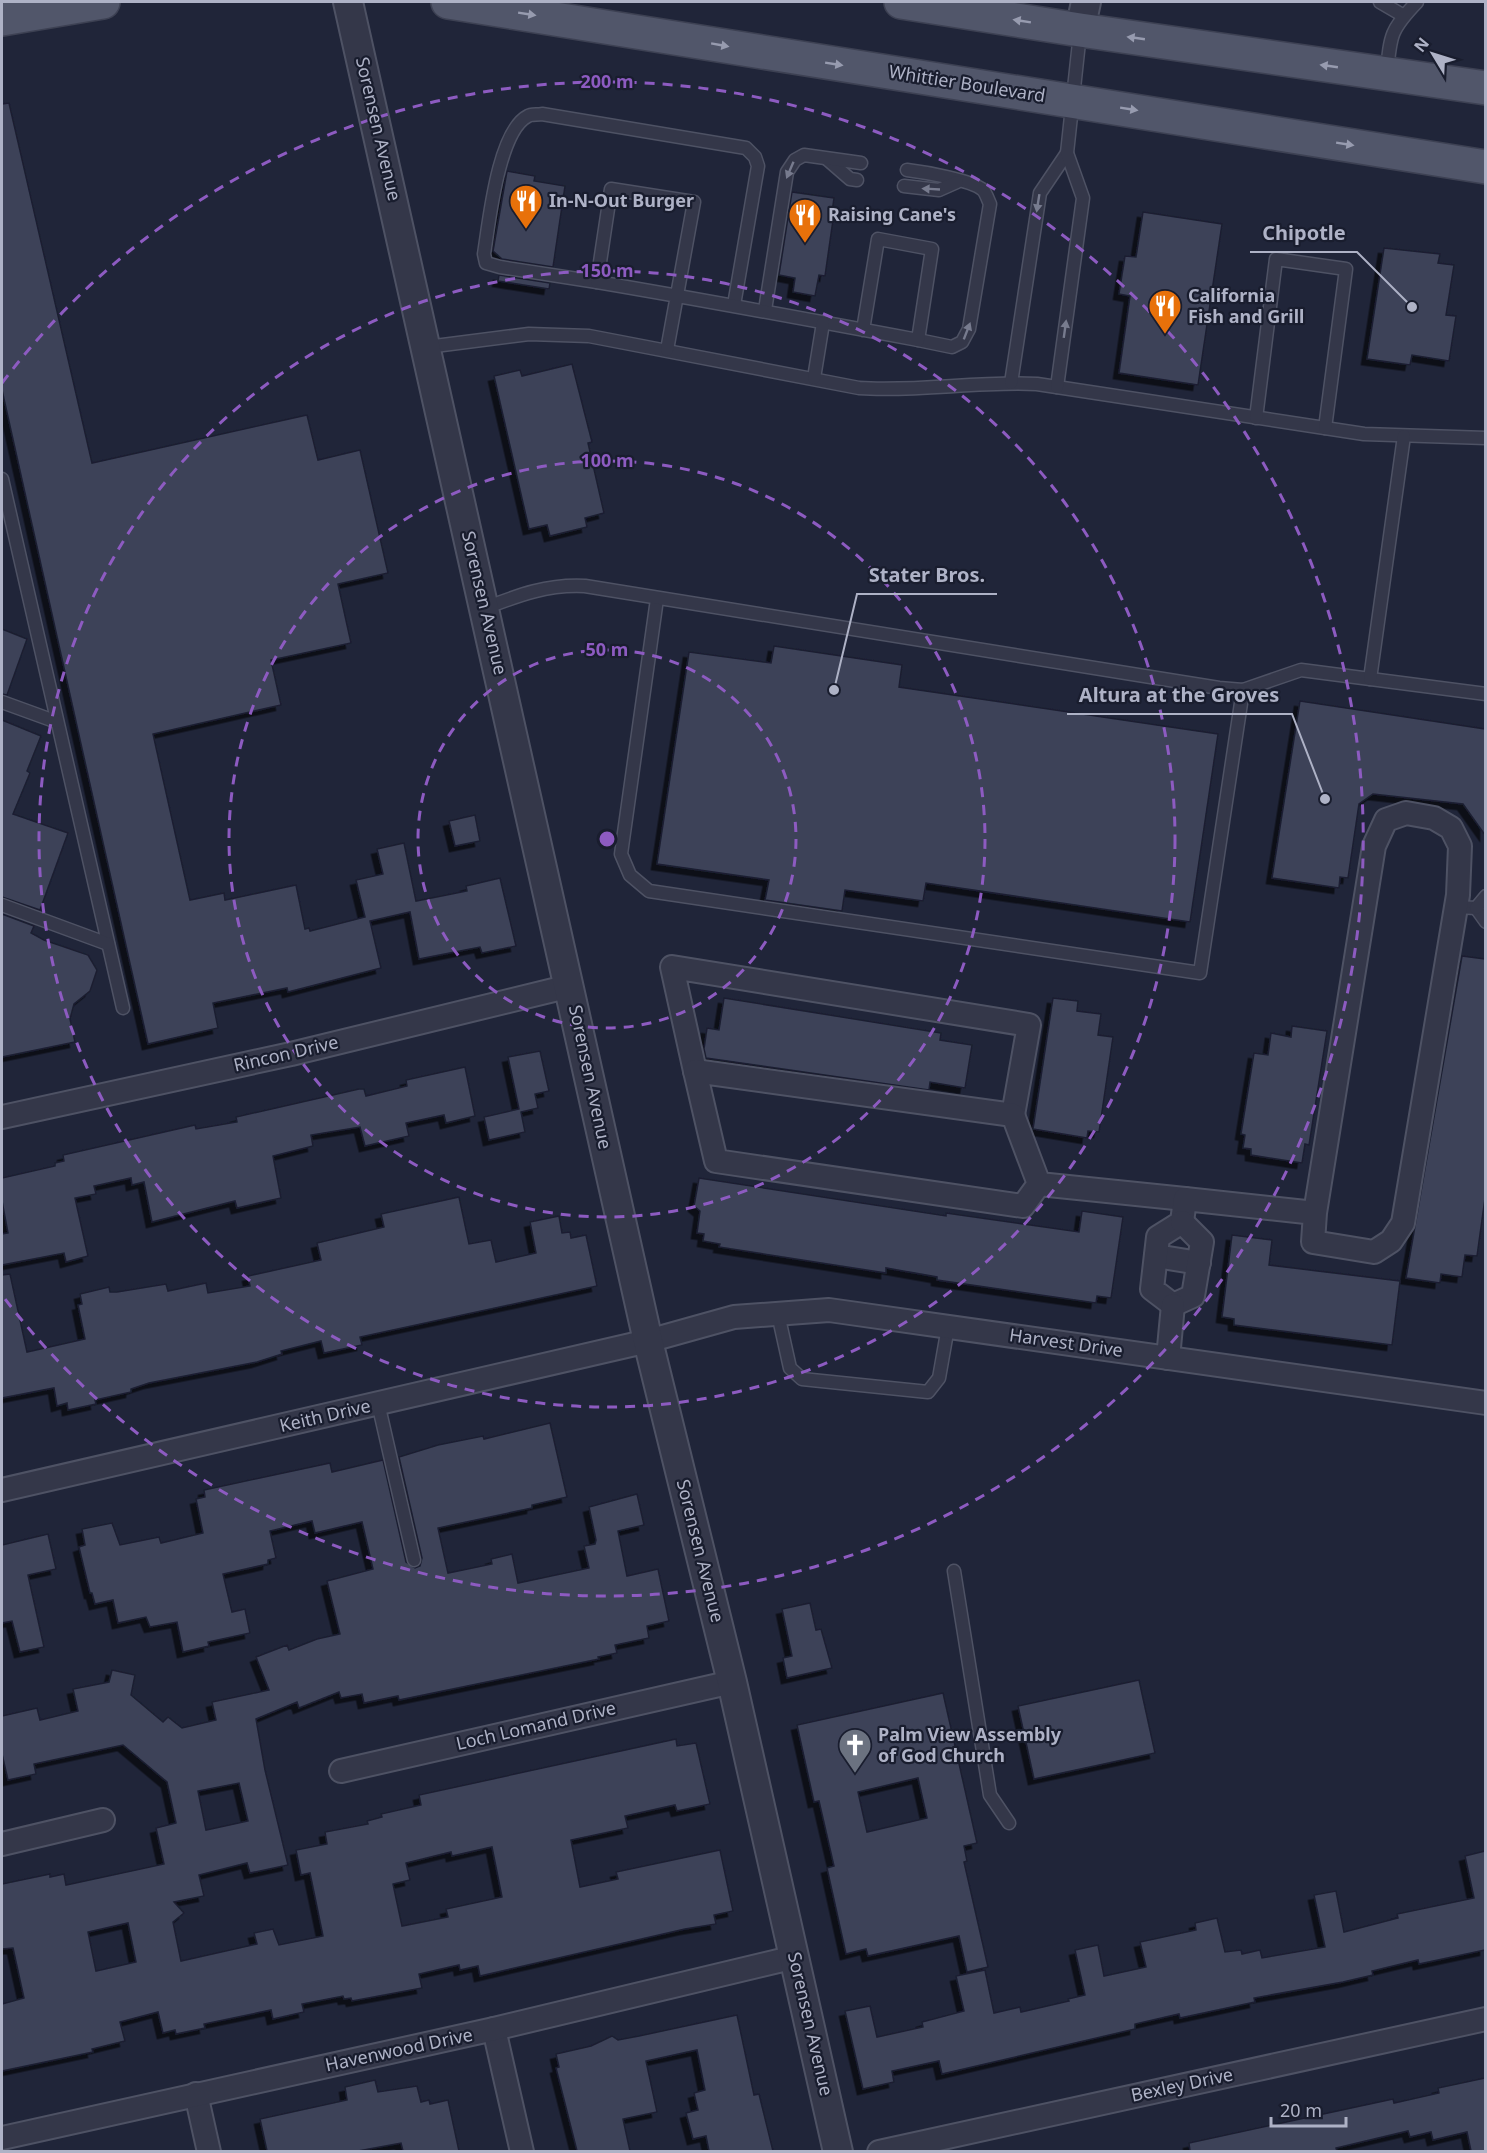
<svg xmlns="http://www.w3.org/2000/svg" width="1487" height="2153" viewBox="0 0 1487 2153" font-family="'Noto Sans',sans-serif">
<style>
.building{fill:#3c4259;stroke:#1b1f30;stroke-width:1.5;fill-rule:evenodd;filter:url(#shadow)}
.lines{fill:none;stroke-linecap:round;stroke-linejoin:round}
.service-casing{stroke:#4e5264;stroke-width:15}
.minor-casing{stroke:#4e5264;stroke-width:26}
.tertiary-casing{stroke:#4e5264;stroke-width:32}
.primary-casing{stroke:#3d4153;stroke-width:36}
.service{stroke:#343749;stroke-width:12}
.minor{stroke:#343749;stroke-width:22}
.tertiary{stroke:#343749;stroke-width:28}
.primary{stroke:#51566a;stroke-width:33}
.oneway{fill:#979baf}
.oneway2{fill:#777b8e}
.ring{fill:none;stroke:#8d5bc1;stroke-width:3;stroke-dasharray:10 8}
.labels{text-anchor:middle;stroke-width:4.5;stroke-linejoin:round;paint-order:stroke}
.street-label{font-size:18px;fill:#aeb2c6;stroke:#191d2e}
.poi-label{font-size:18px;font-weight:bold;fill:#aeb2c6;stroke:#191d2e;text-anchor:start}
.centre{fill:#8d5bc1;stroke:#191d2e;stroke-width:3}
.ring-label{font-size:18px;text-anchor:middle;font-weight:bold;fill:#8d5bc1;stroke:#191d2e;stroke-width:4.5;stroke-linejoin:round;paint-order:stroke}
.leader{fill:none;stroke:#aeb2c6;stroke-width:2}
.callout-dot{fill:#aeb2c6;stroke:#191d2e;stroke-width:2}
.callout-label{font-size:20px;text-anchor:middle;font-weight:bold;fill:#aeb2c6;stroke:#191d2e;stroke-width:4.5;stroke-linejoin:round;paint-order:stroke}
</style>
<defs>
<filter id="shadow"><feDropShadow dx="-5.5" dy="5.5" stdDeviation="0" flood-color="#0009"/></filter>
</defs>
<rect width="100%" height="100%" fill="#202539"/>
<!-- building -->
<g class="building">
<polygon points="9,103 92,463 307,415 318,460 360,450 388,573 338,584 351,643 271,660 281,705 153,734 190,900 224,893 225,900 296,885 305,929 309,928 310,931 365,917 356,880 383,874 377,849 404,843 416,901 467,891 466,886 500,878 516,946 482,953 480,947 419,959 410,912 370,921 381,968 288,992 287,988 213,1003 218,1028 148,1044 2,390 2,104"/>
<polygon points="507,171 535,176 534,181 565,186 553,267 502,259 493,251"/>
<polygon points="792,192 834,198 832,212 834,213 825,276 819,275 815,296 793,292 795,278 779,275"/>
<polygon points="1143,212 1222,224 1198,385 1119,373 1130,296 1119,294 1125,256 1136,257"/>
<polygon points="1384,248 1440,254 1438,263 1454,265 1446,315 1456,316 1449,361 1412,355 1410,365 1367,359"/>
<polygon points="499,275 550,283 549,289 498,281"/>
<polygon points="572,364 592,442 588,443 604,513 585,518 587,527 550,536 547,525 529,529 494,376 520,370 522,376"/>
<polygon points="2,629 27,639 7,695 2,694"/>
<polygon points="774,646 902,665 899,687 1218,734 1190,922 926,883 923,901 845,890 842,911 765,900 769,880 657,864 689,652 771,663"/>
<polygon points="1300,701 1485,729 1485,835 1463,804 1373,794 1359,804 1348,878 1340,877 1339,888 1272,878"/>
<polygon points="2,720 41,736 27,771 30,773 13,814 68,833 40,910 2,897"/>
<polygon points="475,815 480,841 455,846 449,821"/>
<polygon points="2,914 34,926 31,933 44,940 88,955 97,970 90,991 74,1004 70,1019 75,1042 2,1057"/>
<polygon points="1462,956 1485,959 1485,1198 1477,1256 1465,1255 1462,1277 1441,1274 1440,1283 1406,1278"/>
<polygon points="724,998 941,1033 940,1040 972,1045 965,1088 930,1082 929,1090 706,1058 704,1049 707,1028 719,1030"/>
<polygon points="1053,998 1078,1001 1077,1011 1101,1014 1098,1035 1113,1037 1099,1132 1088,1131 1087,1138 1033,1129"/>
<polygon points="1292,1026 1327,1031 1309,1145 1305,1144 1302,1163 1251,1155 1251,1149 1243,1148 1245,1135 1241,1134 1254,1053 1268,1055 1271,1033 1291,1037"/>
<polygon points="540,1051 549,1091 535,1094 538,1108 521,1112 525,1132 489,1140 484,1117 519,1109 508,1057"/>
<polygon points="465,1067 475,1116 446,1123 444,1115 406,1123 409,1136 365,1146 360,1127 311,1135 313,1146 273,1156 281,1198 237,1208 235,1201 152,1222 144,1182 132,1185 131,1178 94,1186 96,1194 75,1198 88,1256 66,1262 64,1253 2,1265 2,1234 8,1233 2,1201 2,1178 55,1166 55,1163 64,1161 63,1155 195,1125 196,1129 237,1122 236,1117 359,1089 364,1089 366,1096 407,1086 406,1080"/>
<polygon points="699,1178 946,1216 946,1213 1079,1232 1082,1211 1123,1217 1111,1298 1097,1296 1096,1303 937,1280 937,1277 886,1268 886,1273 719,1247 720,1244 703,1241 704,1234 697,1233 700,1211 694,1206"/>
<polygon points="459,1197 469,1244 491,1240 496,1262 536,1253 530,1222 559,1216 562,1233 570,1232 571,1238 586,1235 597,1286 360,1337 362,1345 324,1353 321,1341 281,1351 282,1354 257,1362 149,1383 131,1389 131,1392 95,1400 96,1404 68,1410 67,1403 57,1406 54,1388 2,1398 2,1275 10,1274 27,1352 85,1339 78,1305 82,1304 80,1294 109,1287 110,1292 117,1292 166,1284 168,1291 206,1283 208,1293 250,1286 248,1276 321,1260 317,1243 384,1227 381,1214"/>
<polygon points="1232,1235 1272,1240 1269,1265 1400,1281 1392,1345 1234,1325 1234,1319 1222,1317"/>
<path d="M 550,1423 L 567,1497 L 532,1505 L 532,1508 L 438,1528 L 448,1573 L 492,1564 L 491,1559 L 512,1554 L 518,1583 L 589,1568 L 584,1546 L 595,1544 L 596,1540 L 589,1507 L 637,1494 L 644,1525 L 618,1531 L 627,1576 L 658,1569 L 669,1621 L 647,1626 L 649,1638 L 615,1645 L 617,1653 L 598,1657 L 599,1659 L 399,1700 L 398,1696 L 364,1703 L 362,1694 L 341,1698 L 339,1692 L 299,1708 L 297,1702 L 256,1719 L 265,1770 L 288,1865 L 250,1873 L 247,1863 L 199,1875 L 204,1896 L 174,1902 L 184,1913 L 173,1922 L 181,1961 L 257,1944 L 254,1933 L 273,1929 L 279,1945 L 323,1936 L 310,1873 L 301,1875 L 296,1850 L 327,1844 L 325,1832 L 368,1824 L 367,1821 L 382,1817 L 381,1814 L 421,1805 L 419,1795 L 676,1739 L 677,1746 L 696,1743 L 710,1804 L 677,1811 L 675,1805 L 625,1816 L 628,1828 L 571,1840 L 580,1887 L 618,1879 L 616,1872 L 720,1850 L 733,1911 L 714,1915 L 716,1924 L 685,1929 L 480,1976 L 478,1966 L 460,1970 L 459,1965 L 419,1974 L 422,1988 L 352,2001 L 351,1998 L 344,1999 L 343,1996 L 302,2004 L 304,2012 L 273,2019 L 271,2010 L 204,2024 L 205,2028 L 176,2034 L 175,2030 L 163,2033 L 158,2012 L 120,2022 L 125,2041 L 92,2049 L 93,2052 L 2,2071 L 2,2004 L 24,1998 L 13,1948 L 2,1949 L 2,1884 L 50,1874 L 50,1877 L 64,1874 L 66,1885 L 164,1864 L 156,1828 L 176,1823 L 167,1782 L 123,1745 L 34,1764 L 36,1774 L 8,1780 L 2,1754 L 2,1716 L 37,1708 L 40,1720 L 78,1711 L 73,1689 L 109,1682 L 112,1670 L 135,1675 L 131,1695 L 163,1722 L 168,1717 L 182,1728 L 216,1720 L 212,1702 L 269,1690 L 256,1657 L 287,1645 L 289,1650 L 317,1639 L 340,1634 L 327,1581 L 373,1569 L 362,1522 L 315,1533 L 312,1521 L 270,1531 L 276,1558 L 268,1560 L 268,1564 L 223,1574 L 232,1612 L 245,1609 L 250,1633 L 208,1642 L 209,1646 L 183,1652 L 177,1622 L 150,1627 L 146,1617 L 118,1623 L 113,1600 L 95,1604 L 92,1593 L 90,1593 L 79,1547 L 85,1545 L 82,1529 L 112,1523 L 120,1545 L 159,1537 L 161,1543 L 203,1533 L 196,1499 L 205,1497 L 204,1490 L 330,1463 L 332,1472 L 383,1460 L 406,1562 L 415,1568 L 420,1566 L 422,1558 L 399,1457 L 438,1445 L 483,1436 L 484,1439 ZM 239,1783 L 248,1821 L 206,1830 L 198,1791 ZM 492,1847 L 502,1897 L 446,1909 L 448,1917 L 402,1926 L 393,1884 L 410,1880 L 406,1863 L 451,1852 L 452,1856 ZM 128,1923 L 136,1962 L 96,1971 L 88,1932 Z"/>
<polygon points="48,1534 56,1569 28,1575 44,1647 20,1652 12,1621 2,1623 2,1545"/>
<polygon points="810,1603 816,1630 821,1629 832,1668 787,1678 783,1658 792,1656 782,1609"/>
<polygon points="1139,1680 1155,1753 1034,1779 1018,1706"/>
<path d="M 943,1693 L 977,1843 L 964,1846 L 967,1861 L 964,1862 L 988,1967 L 967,1972 L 959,1936 L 868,1956 L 866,1949 L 846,1954 L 827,1868 L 834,1866 L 819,1801 L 814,1802 L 797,1725 ZM 918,1778 L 927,1818 L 867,1832 L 858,1792 Z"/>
<polygon points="1485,1851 1485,1950 1419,1964 1418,1960 1372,1971 1373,1975 1343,1982 1254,1998 1255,2002 1180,2018 1179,2014 1135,2024 1135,2029 942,2074 939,2061 892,2071 894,2082 863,2089 845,2011 870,2006 877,2037 923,2027 922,2022 964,2011 956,1976 985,1970 994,2013 1020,2007 1021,2012 1069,2001 1068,1999 1085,1995 1075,1950 1098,1945 1104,1976 1146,1967 1140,1942 1196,1930 1195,1923 1217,1918 1225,1952 1241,1950 1242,1954 1260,1950 1262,1958 1325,1947 1314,1895 1336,1891 1344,1932 1398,1918 1397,1914 1474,1898 1465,1856"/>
<polygon points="737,2015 754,2095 759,2094 773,2151 709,2151 706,2136 693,2139 686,2113 698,2110 694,2093 705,2090 697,2050 646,2061 657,2112 623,2119 630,2151 577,2151 556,2068 559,2067 556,2054 591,2046 612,2036 618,2040 639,2036"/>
<polygon points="1485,2078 1485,2151 1471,2151 1467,2132 1433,2140 1431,2132 1410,2137 1408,2131 1336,2148 1337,2151 1190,2151 1189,2143 1393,2099 1394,2103 1439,2093 1438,2088"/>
<polygon points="375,2080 378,2092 417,2086 421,2102 429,2100 430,2104 448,2100 459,2151 403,2151 401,2143 358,2151 267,2151 260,2119 347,2100 345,2087"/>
</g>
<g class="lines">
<!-- service casing -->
<g class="service-casing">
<g id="service">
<polyline points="1380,2 1404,16"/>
<path d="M 1387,73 C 1390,35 1391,29 1417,2"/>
<polyline points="827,159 850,179 857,180"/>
<path d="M 907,170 C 923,172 972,180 983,190 C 986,193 988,200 990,204 L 969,329 L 962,342 L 952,347 L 918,340"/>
<polyline points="904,186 939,190 957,182"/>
<path d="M 597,282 L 500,267 L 486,263 L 484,254 C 489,223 498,131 528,116 C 531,114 538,115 542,114 L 746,148 L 755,157 L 758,166 L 734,305"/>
<polyline points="765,310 787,172 795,160 804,155 861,163"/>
<path d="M 427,347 L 529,334 L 589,336 L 859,388 C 918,392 977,381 1037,384 L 1364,434 L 1486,438"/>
<path d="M 667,350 L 694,202 L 611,189 L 597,282 C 704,300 811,320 918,340 L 932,249 L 878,239 L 863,330"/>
<polyline points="814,378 823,323"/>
<polyline points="1011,383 1040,193 1067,153"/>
<polyline points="1057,387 1083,198 1067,153 1080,33"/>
<polyline points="1256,418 1276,259 1346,269 1325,428"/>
<polyline points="2,479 123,1008"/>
<polyline points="657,599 621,854 630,875 649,891 1200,973 1243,690"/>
<path d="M 485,608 C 519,595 548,584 585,586 L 1219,688 L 1243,690 L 1301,670 L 1486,694"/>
<polyline points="1370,679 1404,436"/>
<polyline points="2,702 57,722"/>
<polyline points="2,905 108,944"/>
<polyline points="1456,907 1476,908"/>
<polyline points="1476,908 1486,922"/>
<polyline points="1476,908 1486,896"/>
<polyline points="778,1314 790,1368 802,1379 928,1392 939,1378 948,1327"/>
<polyline points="378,1403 414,1560"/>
<polyline points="954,1571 990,1795 1009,1823"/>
</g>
</g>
<!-- minor casing -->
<g class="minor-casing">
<g id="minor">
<polyline points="695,1071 672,967 1029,1025 1013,1115"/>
<polyline points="2,1117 291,1054 570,986"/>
<polyline points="1039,1184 1023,1206 716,1161 695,1071 1013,1115 1039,1184 1185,1199"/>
<polyline points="1156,1256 1199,1263"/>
<polyline points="1173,1305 1152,1289 1158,1237 1182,1222 1185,1199 1315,1213 1374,846 1386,820 1406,813 1434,818 1451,828 1460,846 1458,895 1403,1223 1391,1241 1374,1252 1313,1242 1315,1213"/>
<polyline points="1173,1305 1193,1296 1202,1242 1182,1222"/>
<polyline points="1168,1358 1173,1305"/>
<polyline points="2,1490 648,1341 734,1317 829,1310 1486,1403"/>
<polyline points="341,1771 732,1682"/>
<polyline points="2,1844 103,1820"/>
<polyline points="494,2029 522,2152"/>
<polyline points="196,2094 209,2152"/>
<polyline points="2,2138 494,2029 795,1957"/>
<polyline points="879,2152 1486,2019"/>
</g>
</g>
<!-- tertiary casing -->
<g class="tertiary-casing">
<g id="tertiary">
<polyline points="348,2 648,1341 732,1682 838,2152"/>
<polyline points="1080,30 1086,2"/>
</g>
</g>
<!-- primary casing -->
<g class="primary-casing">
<g id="primary">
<polyline points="448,2 1486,167"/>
<polyline points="901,2 1080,30 1486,88"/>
<polyline points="2,19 103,2"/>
</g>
</g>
<!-- service -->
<use href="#service" class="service"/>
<!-- minor -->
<use href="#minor" class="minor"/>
<!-- tertiary -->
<use href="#tertiary" class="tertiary"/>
<!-- primary -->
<use href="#primary" class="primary"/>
</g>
<!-- one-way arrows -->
<defs><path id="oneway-solid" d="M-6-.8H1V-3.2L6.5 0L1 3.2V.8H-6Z" transform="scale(1.5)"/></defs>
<g class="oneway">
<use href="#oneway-solid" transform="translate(527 14) rotate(9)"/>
<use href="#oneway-solid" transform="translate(1022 21) rotate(-171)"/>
<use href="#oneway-solid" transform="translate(1136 38) rotate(-172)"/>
<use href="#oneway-solid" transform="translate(720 45) rotate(10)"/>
<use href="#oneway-solid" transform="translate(834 64) rotate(9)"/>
<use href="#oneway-solid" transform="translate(1329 66) rotate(-172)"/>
<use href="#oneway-solid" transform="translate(1129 109) rotate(9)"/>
<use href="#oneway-solid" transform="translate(1345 144) rotate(9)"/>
</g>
<g class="oneway2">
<use href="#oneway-solid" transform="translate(790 170) rotate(113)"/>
<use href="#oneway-solid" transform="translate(931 189) rotate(-177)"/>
<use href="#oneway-solid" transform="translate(1038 203) rotate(99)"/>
<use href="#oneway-solid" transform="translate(1065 329) rotate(-82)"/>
<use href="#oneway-solid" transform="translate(967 331) rotate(-69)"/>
</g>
<!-- distance rings -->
<g class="ring">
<circle cx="607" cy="839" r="189"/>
<circle cx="607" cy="839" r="378"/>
<circle cx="607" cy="839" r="568"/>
<path d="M2 383A757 757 0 1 1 2 1295"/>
</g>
<!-- icons -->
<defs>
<g id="restaurant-pin" transform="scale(1.725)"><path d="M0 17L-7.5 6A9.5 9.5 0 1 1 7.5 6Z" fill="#e8710a" stroke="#191d2e"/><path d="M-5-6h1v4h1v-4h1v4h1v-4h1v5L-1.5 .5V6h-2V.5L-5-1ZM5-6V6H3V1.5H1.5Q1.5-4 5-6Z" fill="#fff"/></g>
<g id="church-pin" transform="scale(1.725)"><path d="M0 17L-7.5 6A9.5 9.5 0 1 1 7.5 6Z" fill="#6b7280" stroke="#191d2e"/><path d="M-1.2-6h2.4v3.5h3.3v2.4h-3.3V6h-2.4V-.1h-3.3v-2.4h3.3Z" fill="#fff"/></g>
</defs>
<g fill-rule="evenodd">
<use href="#restaurant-pin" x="526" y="201"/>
<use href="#restaurant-pin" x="805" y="215"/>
<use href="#restaurant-pin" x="1165" y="306"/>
<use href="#church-pin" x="855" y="1745"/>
</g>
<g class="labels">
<!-- street labels -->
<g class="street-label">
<text transform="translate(967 84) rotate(9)" y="6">Whittier Boulevard</text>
<text transform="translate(378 129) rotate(77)" y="6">Sorensen Avenue</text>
<text transform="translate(484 603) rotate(77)" y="6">Sorensen Avenue</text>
<text transform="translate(286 1054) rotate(-13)" y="6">Rincon Drive</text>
<text transform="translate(590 1077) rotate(78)" y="6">Sorensen Avenue</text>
<text transform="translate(1066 1343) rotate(8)" y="6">Harvest Drive</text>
<text transform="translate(325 1416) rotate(-13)" y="6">Keith Drive</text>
<text transform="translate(700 1551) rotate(76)" y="6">Sorensen Avenue</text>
<text transform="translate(536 1726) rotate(-13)" y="6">Loch Lomand Drive</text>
<text transform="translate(810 2024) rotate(77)" y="6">Sorensen Avenue</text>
<text transform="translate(399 2050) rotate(-12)" y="6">Havenwood Drive</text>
<text transform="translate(1182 2085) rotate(-12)" y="6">Bexley Drive</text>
</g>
<!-- poi labels -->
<g class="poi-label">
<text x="549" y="207">In-N-Out Burger</text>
<text x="828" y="221">Raising Cane's</text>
<text x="1188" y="302">California<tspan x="1188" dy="21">Fish and Grill</tspan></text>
<text x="878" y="1741">Palm View Assembly<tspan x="878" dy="21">of God Church</tspan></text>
</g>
</g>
<circle cx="607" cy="839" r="9" class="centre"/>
<g class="ring-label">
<text x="607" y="88">200 m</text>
<text x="607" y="277">150 m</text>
<text x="607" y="467">100 m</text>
<text x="607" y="656">50 m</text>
</g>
<!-- callouts -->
<path class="leader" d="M1412 307L1357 252H1250M834 690L857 594H997M1325 799L1292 714H1067"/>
<g class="callout-dot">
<circle cx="1412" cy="307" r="6"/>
<circle cx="834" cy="690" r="6"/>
<circle cx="1325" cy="799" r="6"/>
</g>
<g class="callout-label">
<text x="1304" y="240">Chipotle</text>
<text x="927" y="582">Stater Bros.</text>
<text x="1179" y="702">Altura at the Groves</text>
</g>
<!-- border -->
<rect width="1487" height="2153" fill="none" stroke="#aeb2c6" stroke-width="6"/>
<!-- north arrow -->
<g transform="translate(1433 54) rotate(308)" stroke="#191d2e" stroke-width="4.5" paint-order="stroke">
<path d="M0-4.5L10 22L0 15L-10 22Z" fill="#aeb2c6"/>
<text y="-9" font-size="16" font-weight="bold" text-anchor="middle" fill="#aeb2c6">N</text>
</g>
<!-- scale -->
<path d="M1271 2117v9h75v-9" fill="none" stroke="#aeb2c6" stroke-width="3"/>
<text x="1280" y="2117" font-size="18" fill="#aeb2c6" stroke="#191d2e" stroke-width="4.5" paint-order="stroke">20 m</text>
</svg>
